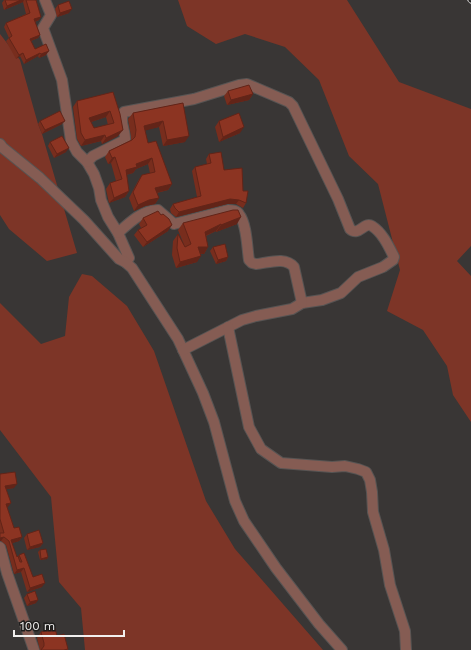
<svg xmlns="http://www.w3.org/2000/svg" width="471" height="650" viewBox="0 0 471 650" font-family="'Work Sans',sans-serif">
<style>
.green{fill:#7d3527}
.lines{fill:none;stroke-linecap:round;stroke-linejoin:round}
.minor-casing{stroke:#575453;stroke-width:12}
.minor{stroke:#855c53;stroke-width:10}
.rail-casing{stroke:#cbc9c8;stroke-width:3.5}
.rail{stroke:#1f1e1d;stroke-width:2;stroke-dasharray:6;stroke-linecap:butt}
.wall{fill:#782d1d;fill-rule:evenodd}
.shaded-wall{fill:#622418}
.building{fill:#8c3422;stroke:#622418;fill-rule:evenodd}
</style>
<rect width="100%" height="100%" fill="#393635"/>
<!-- green -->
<g class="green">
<polygon points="178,0 347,0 399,82 471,109 471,246 457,261 471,276 471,422 453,395 447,366 423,330 387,311 400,270 378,184 349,156 319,80 285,47 245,34 216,44 187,26"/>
<polygon points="0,34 20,60 38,124 42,134 77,253 47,261 9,229 0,215"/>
<polygon points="82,274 92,276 127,306 154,351 206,501 235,549 323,650 85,650 81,608 59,582 51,497 0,430 0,303 41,344 65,336 69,297"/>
</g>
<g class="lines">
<!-- minor casing -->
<g class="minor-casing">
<g id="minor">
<polyline points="45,0 51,15 43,28 62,80 71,141 77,152 87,162 94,174 99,188 101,200 108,217 118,233 129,258 125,262"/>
<polyline points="0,144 3,148 40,178 84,220 119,259 125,262 132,268 178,339 203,393 214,422 235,501 244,521 276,568 319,624 342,650"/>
<path d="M 87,162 L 93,156 L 125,140 C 126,131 118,120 124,112 L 194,99 L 239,85 L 247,84 L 289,102 L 293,106 L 338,199 L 350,229 C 359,237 364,221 372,226 C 383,233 389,247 394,257 L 393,260 L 383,267 L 358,277 L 341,293 L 322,300 L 302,303 L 292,309 L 256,316 L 242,320 L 183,350"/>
<path d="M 118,233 C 129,223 142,210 158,210 L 174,224 L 228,210 C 232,210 237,210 239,214 C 247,224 247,248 249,260 L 252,263 L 256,264 C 268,263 285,256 294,267 L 302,303"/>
<polyline points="228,327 249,427 261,449 281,463 332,467 345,466 358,469 366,472 370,480 372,492 373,512 384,550 390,585 405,631 406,650"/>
<polyline points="0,547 7,573 34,650"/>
</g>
</g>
<!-- minor -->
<use href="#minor" class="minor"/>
<!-- rail casing -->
<g class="rail-casing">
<polyline id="rail" points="469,0 471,2"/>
</g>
<!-- rail -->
<use href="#rail" class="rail"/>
</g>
<!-- wall -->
<g class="wall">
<polygon points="4,0 36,0 39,20 35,22 40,35 38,38 31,41 35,49 46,55 39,58 38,56 24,64 20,56 16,59 6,41 9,38 4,27 6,23 26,14 23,2 4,10 2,3"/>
<polygon points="58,5 69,13 57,17 55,9"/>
<polygon points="228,91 253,94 249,100 227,105 224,96"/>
<path d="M 113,92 L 118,136 L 102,144 L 101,141 L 81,146 L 77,139 L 73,107 L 77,101 ZM 106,117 L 108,125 L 94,128 L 91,122 Z"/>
<polygon points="183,103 185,142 163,146 159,127 145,130 148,143 172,184 168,190 157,193 159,198 155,204 145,206 134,211 129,198 138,181 142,175 150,173 148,164 136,169 133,173 126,175 129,191 125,197 109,203 106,189 110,183 116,181 111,163 108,164 105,157 109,151 131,140 131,136 128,119 133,113"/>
<polygon points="40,121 62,124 42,134 38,124"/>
<polygon points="219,121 240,133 219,142 215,127"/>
<polygon points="50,142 66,152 54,158 48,146"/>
<polygon points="209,154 224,170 243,191 246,203 243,208 236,204 227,204 176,217 171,213 170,209 173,204 197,197 192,171 195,167 207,164 206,159"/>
<polygon points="161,215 168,231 143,247 134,235 138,230 141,228 139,224 143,218"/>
<polygon points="183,223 237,224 216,232 216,231 206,236 208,247 204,254 200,254 197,262 176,268 172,255 173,241 178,234 185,247 178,230"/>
<polygon points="213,247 228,257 226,261 216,264 210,251"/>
<polygon points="0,474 14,488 6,489 11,503 7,507 14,528 22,537 19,541 12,543 17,557 18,557 19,555 33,577 42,587 27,592 21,572 14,574 6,545 1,541 0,541"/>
<polygon points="27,534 43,543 40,547 27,550 24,538"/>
<polygon points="40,550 48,557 47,559 40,560 38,552"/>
<polygon points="27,594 36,603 27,606 24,598"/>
<polygon points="41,632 57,636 68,649 68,650 40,650 37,638"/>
</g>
<!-- shaded-wall -->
<g class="shaded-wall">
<polygon points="21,0 24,0 23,2 4,10 7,6"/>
<polygon points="72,9 69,13 57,17 60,13"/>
<polygon points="41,17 39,20 31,23 34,19"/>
<polygon points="40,35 38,38 28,42 30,39"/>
<polygon points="49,51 46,55 39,58 41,54"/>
<polygon points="23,53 20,56 16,59 19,55"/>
<polygon points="40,53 38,56 24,64 26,60"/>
<polygon points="253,94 249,100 227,105 231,100"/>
<polygon points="110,111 106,117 85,124 89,118"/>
<polygon points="65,121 62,124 42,134 45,130"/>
<polygon points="163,121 159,127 140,132 144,126"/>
<polygon points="244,127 240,133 219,142 223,137"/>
<polygon points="123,130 118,136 102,144 106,138"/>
<polygon points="105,135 101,141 81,146 85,140"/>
<polygon points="189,136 185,142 163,146 167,140"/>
<polygon points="69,148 66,152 54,158 57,154"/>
<polygon points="115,157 111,163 108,164 112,158"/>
<polygon points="152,158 148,164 136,169 133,173 121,176 126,170 136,164"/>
<polygon points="172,184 168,190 151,194 155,188"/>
<polygon points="129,191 125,197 109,203 114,198"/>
<polygon points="159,198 155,204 145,206 134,211 138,205 149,200"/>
<polygon points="230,199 239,200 236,204 227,204 176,217 179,212"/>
<polygon points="241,217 237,224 216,232 221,225"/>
<polygon points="221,224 216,231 200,238 205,232"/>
<polygon points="172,225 168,231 143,247 147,242"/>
<polygon points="198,247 208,247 204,254 193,253"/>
<polygon points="201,256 197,262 176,268 180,262"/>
<polygon points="228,257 226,261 216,264 218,260"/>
<polygon points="17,484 14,488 2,490 5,486"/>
<polygon points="11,503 8,507 3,508 6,504"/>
<polygon points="4,537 1,541 0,541 0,538"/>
<polygon points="22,537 19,541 10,544 11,540"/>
<polygon points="43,543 40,547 27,550 30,547"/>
<polygon points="48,557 47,559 40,560 41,559"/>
<polygon points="24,568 21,572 14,574 17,570"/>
<polygon points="45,583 42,587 27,592 30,588"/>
<polygon points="38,600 36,603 27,606 30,602"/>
</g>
<!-- building -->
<g class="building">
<polygon points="5,0 21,0 7,6"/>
<polygon points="26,0 36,0 41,17 34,19 40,35 30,39 35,49 46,44 49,51 41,54 40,53 26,60 23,53 19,55 9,38 12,36 6,23 30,13"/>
<polygon points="69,1 72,9 60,13 58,5"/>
<polygon points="249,85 253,94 231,100 228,91"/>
<path d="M 113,92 L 120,114 L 123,130 L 106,138 L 105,135 L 85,140 L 81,133 L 77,101 ZM 110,111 L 114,123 L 94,128 L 89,118 Z"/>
<polygon points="183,103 189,136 167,140 163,121 144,126 148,143 156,141 172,184 155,188 159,198 149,200 138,205 133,192 142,175 155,172 152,158 136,164 137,167 126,170 129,191 114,198 110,183 122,179 115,157 112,158 109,151 132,140 135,137 136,130 133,113"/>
<polygon points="60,111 65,121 45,130 40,121"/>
<polygon points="239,113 244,127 223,137 219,121"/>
<polygon points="62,136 69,148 57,154 50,142"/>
<polygon points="221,152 224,170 242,168 243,191 248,191 246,203 239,200 230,199 179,212 175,208 173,204 201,196 195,167 211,163 209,154"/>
<polygon points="233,210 238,210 241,217 221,225 221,224 205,232 208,247 198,247 201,256 180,262 177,248 178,234 185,247 191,244 183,223"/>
<polygon points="158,211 161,215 163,214 169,219 172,225 147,242 138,230 147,225 143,218"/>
<polygon points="225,244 228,257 218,260 213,247"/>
<polygon points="15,472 17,484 5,486 11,503 6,504 14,528 19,527 22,537 11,540 17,557 18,556 20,562 22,562 19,555 24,553 33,577 42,574 45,583 30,588 24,568 17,570 9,541 4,537 0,538 0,533 4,533 0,519 0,474"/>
<polygon points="39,530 43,543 30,547 27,534"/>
<polygon points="46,549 48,557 41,559 40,550"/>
<polygon points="35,591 38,600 30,602 27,594"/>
<polygon points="55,628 57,636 64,634 68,649 64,650 41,650 44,646 44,643 41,632"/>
</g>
<!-- scale -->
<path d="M14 630v6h110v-6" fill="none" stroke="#f2f0ef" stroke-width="2"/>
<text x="20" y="630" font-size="12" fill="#f2f0ef" stroke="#1f1e1d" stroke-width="3" paint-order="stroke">100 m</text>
</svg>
